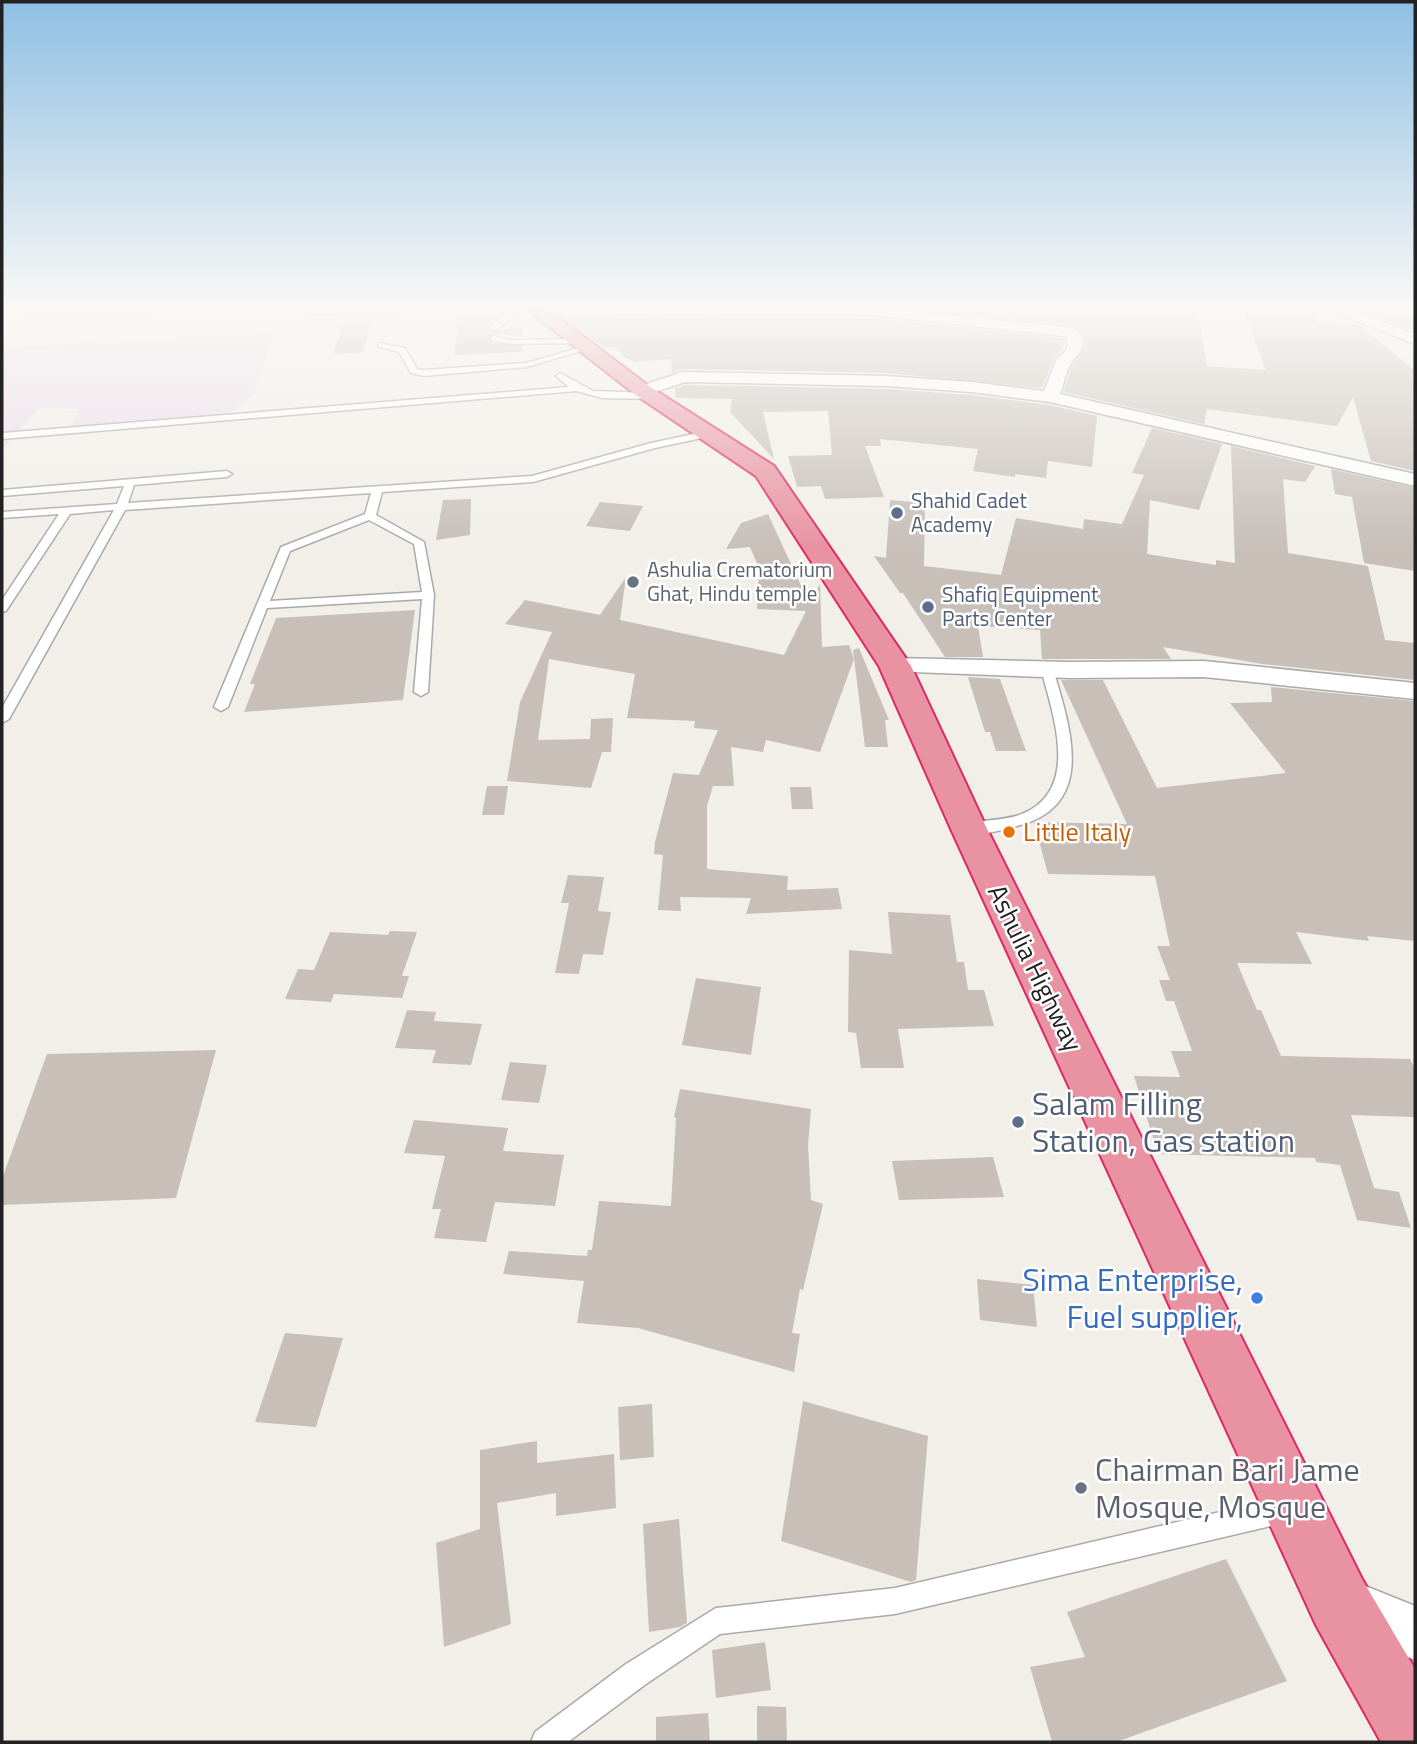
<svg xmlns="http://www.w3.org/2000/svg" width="1417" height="1744" viewBox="0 0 1417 1744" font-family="'Titillium Web',sans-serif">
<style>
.industrial{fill:#ebdbe8}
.building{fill:#c7bfb8}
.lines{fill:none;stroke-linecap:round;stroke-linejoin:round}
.lane-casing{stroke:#a9a9a9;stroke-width:3}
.street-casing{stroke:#a9a9a9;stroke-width:3}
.highway-casing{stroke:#dc2a67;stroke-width:4}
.lane{fill:#fff;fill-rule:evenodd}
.street{fill:#fff;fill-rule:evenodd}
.highway{fill:#e892a2;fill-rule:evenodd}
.service-dot{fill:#5c6f8a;stroke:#fff;stroke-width:2.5}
.worship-dot{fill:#6b7280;stroke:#fff;stroke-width:2.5}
.food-dot{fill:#e8710a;stroke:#fff;stroke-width:2.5}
.shop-dot{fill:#3f7fe0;stroke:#fff;stroke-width:2.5}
.labels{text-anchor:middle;stroke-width:5;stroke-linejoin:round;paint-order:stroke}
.far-service-label{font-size:21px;fill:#4e5e75;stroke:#fff;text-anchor:start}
.far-worship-label{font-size:21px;fill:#5b616d;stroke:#fff;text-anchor:start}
.food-label{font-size:26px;fill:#c56008;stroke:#fff;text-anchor:start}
.street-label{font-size:26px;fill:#222;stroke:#fff}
.near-service-label{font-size:32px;fill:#4e5e75;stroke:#fff;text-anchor:start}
.near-shop-label{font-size:32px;fill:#366cbe;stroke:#fff;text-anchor:end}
.near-worship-label{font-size:32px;fill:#5b616d;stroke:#fff;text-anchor:start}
</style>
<rect width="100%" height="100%" fill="#f2efe9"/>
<!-- industrial -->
<g class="industrial">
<polygon points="31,305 425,305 397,318 358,320 321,320 318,310 295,307 62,321 33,321 19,316"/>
<polygon points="273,335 254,394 230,414 70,431 79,409 39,408 2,450 2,347"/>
</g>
<!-- building -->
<g class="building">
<polygon points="877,305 1053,305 1057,314 1067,314 1073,305 1197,305 1207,366 1266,370 1241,305 1314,310 1319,324 1359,325 1415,371 1415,471 1371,461 1353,397 1337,426 1207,409 1204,424 1063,392 1071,369 1086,344 1081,330 1069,325"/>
<polygon points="1360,305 1380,305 1383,310 1415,312 1415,331 1364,312"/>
<polygon points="494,307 497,318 488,324 488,332 522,327 522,337 494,333 488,342 522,346 521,352 454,355 458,329 454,310"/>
<polygon points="561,316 869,318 1063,338 1065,344 1055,358 1042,388 887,373 683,369 672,373 671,359 635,362 623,356 616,347 604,348"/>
<polygon points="372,322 362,353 333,354 344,324"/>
<polygon points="685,385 887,389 971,395 1050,405 1097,416 1092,467 1048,461 1046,478 1015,474 1015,477 973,471 978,449 880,439 881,446 865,446 884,497 825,499 821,486 797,487 788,456 832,455 828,411 763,412 774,459 730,412 732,399 676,398 675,388"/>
<polygon points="1152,428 1222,444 1199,510 1150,500 1147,554 1216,565 1216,560 1235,563 1231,446 1315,466 1305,482 1283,479 1288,553 1368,566 1385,640 1415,643 1415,680 1262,664 1163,647 1171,659 1042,659 1040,630 978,626 983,657 945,657 903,593 900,593 874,556 886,558 890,500 925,503 924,566 1001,575 1016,518 1083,529 1084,519 1122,524 1144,475 1132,473"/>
<polygon points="1331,469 1415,488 1415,571 1364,563 1352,497 1335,494"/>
<polygon points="471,499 470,535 436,540 443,500"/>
<polygon points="600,502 643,506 630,531 586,526"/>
<polygon points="768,514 803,590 817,590 820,584 822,647 849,645 854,659 820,752 766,740 763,752 731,747 734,786 713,786 707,806 707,869 788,876 787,890 838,888 842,909 746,914 751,898 680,897 681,911 658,910 663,855 654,854 655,842 673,773 699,775 718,730 694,728 695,721 627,718 635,674 549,659 538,740 590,739 591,719 613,718 611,752 602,752 591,788 507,781 520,702 552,632 505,624 525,600 600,615 626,577 620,620 784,655 806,611 757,609 759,568 750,547 726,549 741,523"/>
<polygon points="415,610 403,700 244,712 255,684 250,684 276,618"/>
<polygon points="859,648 889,720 885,720 888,747 865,747 853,650"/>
<polygon points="968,677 1000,679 1026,751 996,751 990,732 985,732"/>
<polygon points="1061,680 1103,680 1157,788 1286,773 1230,703 1272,702 1271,687 1415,701 1415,941 1367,936 1369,941 1296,932 1312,964 1237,963 1257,1010 1261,1010 1281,1056 1410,1059 1415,1069 1415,1117 1351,1115 1374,1188 1399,1192 1411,1228 1357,1220 1340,1165 1316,1162 1315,1158 1158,1154 1134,1076 1180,1077 1171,1051 1192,1051 1174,1001 1166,1001 1159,980 1170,980 1157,946 1170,946 1155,876 1048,874 1034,822 1127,824"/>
<polygon points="487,786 508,786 504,815 482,815"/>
<polygon points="790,787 811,787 813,809 792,809"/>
<polygon points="568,875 604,877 598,911 611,912 603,955 583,954 579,974 555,973 569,903 561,903"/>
<polygon points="888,912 950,915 957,962 964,962 968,990 984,990 994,1026 898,1029 904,1068 861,1068 856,1033 848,1032 849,950 892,954"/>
<polygon points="390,931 417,932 402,976 409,976 402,998 334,994 331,1002 285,999 298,969 314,970 330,932 388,935"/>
<polygon points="696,978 761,987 751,1055 682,1045"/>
<polygon points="407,1010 436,1012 434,1021 482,1024 471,1065 432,1063 436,1050 395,1048"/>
<polygon points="216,1050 176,1198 2,1205 2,1179 47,1054"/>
<polygon points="510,1062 547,1065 539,1103 501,1100"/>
<polygon points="680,1089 811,1109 808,1145 811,1200 823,1204 803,1290 800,1289 792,1333 800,1334 794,1372 638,1328 577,1323 584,1281 503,1274 509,1251 587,1256 588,1250 592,1250 599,1201 671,1206 676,1118 674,1117"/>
<polygon points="414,1120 508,1128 503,1151 564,1155 555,1206 495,1202 486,1242 434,1238 441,1209 432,1209 445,1156 404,1153"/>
<polygon points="993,1157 1004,1197 899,1200 892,1161"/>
<polygon points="977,1279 1033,1285 1037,1327 980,1320"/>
<polygon points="285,1333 343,1338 316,1427 255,1422"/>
<polygon points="803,1401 928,1436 916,1580 911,1582 781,1541"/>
<polygon points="652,1404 654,1457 620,1460 618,1407"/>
<polygon points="537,1441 537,1463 614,1454 616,1508 556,1516 556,1493 497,1503 511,1624 444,1647 436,1543 480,1529 480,1450"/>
<polygon points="679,1519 687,1623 680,1627 649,1632 643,1524"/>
<polygon points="1226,1559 1287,1681 1116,1742 1052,1742 1030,1667 1085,1657 1067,1612"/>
<polygon points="765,1642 771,1690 716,1698 712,1650"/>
<polygon points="757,1706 786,1707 787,1742 757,1742"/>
<polygon points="708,1713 710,1742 656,1742 656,1717"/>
</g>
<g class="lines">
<!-- lane casing -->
<g class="lane-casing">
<g id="lane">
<polygon points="303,305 311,305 311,309 316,310 373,305 371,311 364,312 316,314 305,312"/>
<polygon points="519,305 528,305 496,330 490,330 490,326"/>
<polygon points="493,336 511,340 577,339 581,341 577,343 511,344 490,340"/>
<polygon points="379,343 405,348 417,369 424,370 526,363 586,346 590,348 527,367 424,376 411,373 399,352 379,347"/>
<polygon points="560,373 593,391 650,393 654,396 650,399 602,398 577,391 2,439 2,433 569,387 556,376"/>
<path d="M 708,431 L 713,434 L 711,436 L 655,448 L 533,482 L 382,492 L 376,515 L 424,542 L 434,595 L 428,692 L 421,696 L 414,692 L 422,599 L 267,608 L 228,707 L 221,711 L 214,707 L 281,547 L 365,514 L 371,493 L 125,510 L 9,719 L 2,723 L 2,708 L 114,510 L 70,514 L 6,611 L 2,612 L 2,600 L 59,514 L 2,518 L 2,512 L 117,504 L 124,486 L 2,496 L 2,490 L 227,471 L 232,474 L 227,477 L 134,485 L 128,503 L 532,476 L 651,443 ZM 369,520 L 414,544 L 422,592 L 270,601 L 290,551 Z"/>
<path d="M 1047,665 L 1053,669 C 1070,727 1098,806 1017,826 C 1002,830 978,837 964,833 L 961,829 L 964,825 C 982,819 1004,821 1022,814 C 1081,790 1053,715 1041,669 Z"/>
<polygon points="1284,1497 1293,1501 1297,1510 1293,1519 1284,1523 895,1614 720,1634 646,1684 568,1742 531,1742 535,1732 626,1664 716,1608 895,1588"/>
</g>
</g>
<!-- street casing -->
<g class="street-casing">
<g id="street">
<polygon points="1056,305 1071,305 1067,311 1057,311"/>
<polygon points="1317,305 1338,305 1415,334 1415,344"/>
<path d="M 537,306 L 869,307 L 1068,327 L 1079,331 C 1087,346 1082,349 1073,361 C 1066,369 1064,384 1060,394 L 1415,474 L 1415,486 L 1050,402 L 971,392 L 887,386 L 685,382 L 643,396 L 634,391 L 637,387 L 683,372 L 887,376 L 971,382 L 1044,391 L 1057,359 L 1066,350 L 1068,344 L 1065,336 L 869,315 L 532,313 L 530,310 L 532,307 Z"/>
<polygon points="895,658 1070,662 1204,661 1415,683 1415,699 1204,677 1070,678 886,671 882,666 886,661"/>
<polygon points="1348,1579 1415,1606 1415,1660 1329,1625 1321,1606 1329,1587"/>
</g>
</g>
<!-- highway casing -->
<g class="highway-casing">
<polygon id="highway" points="521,305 542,305 650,387 774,466 911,666 987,829 1362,1579 1415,1669 1415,1742 1381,1742 1316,1625 951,829 879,666 756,476 636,395"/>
</g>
<!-- lane -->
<use href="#lane" class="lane"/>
<!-- street -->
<use href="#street" class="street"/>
<!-- highway -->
<use href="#highway" class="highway"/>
</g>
<!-- sky -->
<linearGradient id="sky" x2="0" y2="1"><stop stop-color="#8fc0e4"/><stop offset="0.56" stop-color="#f9f8f5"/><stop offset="1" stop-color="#f9f8f5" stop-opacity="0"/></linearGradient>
<rect width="1417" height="549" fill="url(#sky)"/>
<!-- markers -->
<g class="service-dot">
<circle cx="897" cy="513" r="7"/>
<circle cx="928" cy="607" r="7"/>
<circle cx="1018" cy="1122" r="7"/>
</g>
<g class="worship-dot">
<circle cx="633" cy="582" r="7"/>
<circle cx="1081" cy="1488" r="7"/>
</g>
<circle class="food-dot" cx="1009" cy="832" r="7"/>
<circle class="shop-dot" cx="1257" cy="1298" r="7"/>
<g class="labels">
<!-- far-service labels -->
<g class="far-service-label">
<text x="911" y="508">Shahid Cadet<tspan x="911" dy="24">Academy</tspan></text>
<text x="942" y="602">Shafiq Equipment<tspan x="942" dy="24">Parts Center</tspan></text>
</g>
<!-- far-worship labels -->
<g class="far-worship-label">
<text x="647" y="577">Ashulia Crematorium<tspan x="647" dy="24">Ghat, Hindu temple</tspan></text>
</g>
<!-- food labels -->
<g class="food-label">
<text x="1023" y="841">Little Italy</text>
</g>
<!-- street labels -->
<g class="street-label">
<text transform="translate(1035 968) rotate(64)" y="9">Ashulia Highway</text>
</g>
<!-- near-service labels -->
<g class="near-service-label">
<text x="1032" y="1115">Salam Filling<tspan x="1032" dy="37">Station, Gas station</tspan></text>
</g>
<!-- near-shop labels -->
<g class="near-shop-label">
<text x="1243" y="1291">Sima Enterprise,<tspan x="1243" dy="37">Fuel supplier,</tspan></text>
</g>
<!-- near-worship labels -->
<g class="near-worship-label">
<text x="1095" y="1481">Chairman Bari Jame<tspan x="1095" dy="37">Mosque, Mosque</tspan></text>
</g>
</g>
<!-- border -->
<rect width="1417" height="1744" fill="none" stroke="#222222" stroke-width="7"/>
</svg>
